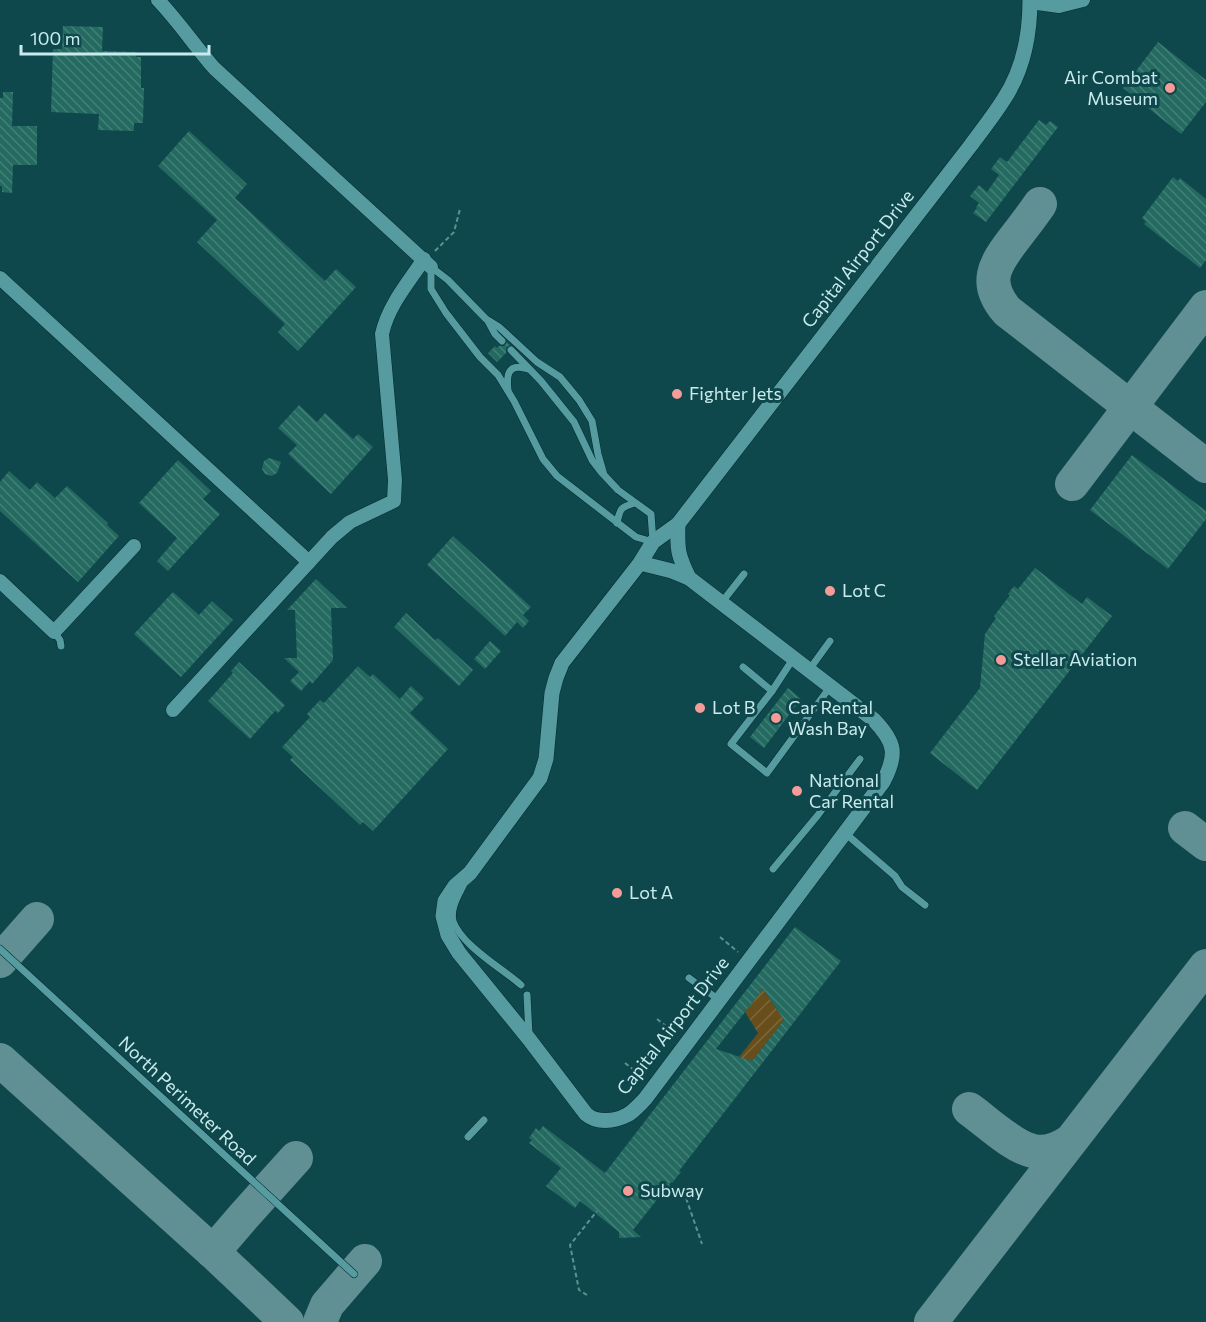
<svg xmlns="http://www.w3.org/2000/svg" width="1206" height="1322" viewBox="0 0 1206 1322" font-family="Commissioner,sans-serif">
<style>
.garden{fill:url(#garden-furrows)}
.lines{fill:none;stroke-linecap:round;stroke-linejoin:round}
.taxiway{stroke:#609093;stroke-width:34}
.building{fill:url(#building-back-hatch);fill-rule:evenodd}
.lane-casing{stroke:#042c2e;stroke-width:8}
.street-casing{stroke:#042c2e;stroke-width:15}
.secondary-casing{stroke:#042c2e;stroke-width:16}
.path{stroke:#608f93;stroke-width:2;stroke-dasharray:4.5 3;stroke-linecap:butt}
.lane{stroke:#559ba0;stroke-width:7}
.street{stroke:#559ba0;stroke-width:14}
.secondary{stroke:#559ba0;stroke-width:15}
.poi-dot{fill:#f59b98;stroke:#0e484c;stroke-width:2}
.labels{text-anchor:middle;stroke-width:6;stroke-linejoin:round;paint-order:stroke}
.poi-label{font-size:18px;fill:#c9ebed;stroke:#0e484c;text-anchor:start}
.street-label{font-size:18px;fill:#c9ebed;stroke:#0e484c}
</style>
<defs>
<pattern id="garden-furrows" width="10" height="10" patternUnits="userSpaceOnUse" patternTransform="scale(1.5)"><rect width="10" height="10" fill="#674e1b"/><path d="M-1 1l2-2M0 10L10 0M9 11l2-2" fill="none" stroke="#7b683c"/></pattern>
<pattern id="building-back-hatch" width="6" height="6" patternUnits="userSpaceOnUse" patternTransform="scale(1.5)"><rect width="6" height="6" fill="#246a60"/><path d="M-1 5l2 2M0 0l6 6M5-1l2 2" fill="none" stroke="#427f77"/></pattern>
</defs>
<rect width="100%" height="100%" fill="#0e484c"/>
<!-- garden -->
<polygon class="garden" points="763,989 784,1020 752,1061 739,1057 758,1033 745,1012"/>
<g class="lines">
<!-- taxiway -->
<g class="taxiway">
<path d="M 1040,204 C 1032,216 1023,227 1014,239 C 994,265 983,283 1007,311 L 1206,466"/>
<polyline points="1072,484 1206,307"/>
<polyline points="1185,828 1206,844"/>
<polyline points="0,961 37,919"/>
<polyline points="0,1060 213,1252 287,1322"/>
<path d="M 969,1109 C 986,1121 1013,1147 1033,1151 C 1046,1154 1058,1149 1069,1142"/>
<polyline points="213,1252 243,1217 296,1158"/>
<polyline points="320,1322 327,1305 365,1261"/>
<polyline points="931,1322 1206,966"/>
</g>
</g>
<!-- building -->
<g class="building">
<polygon points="63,26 103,27 102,51 137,52 136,57 141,57 141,88 144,88 143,123 134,123 134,131 98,130 99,114 51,112 53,49 62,49"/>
<polygon points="1158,42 1206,80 1206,102 1181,134 1123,88"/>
<polygon points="3,92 13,92 12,126 37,126 37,165 13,165 12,193 2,192 2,186 0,186 0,98 3,98"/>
<polygon points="1039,120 1046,125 1050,121 1058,127 986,222 973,213 977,208 976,207 979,203 970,196 979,185 987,192 999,175 991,169 1000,157 1007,162"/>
<polygon points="189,131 247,184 235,198 325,281 336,269 356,287 298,351 278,332 285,324 197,242 217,220 158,166"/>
<polygon points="1173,177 1178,181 1180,178 1206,199 1206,260 1200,268 1144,224 1146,222 1142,218"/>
<polygon points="507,342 510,345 506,348 506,353 497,362 488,353 495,346 497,348 499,346 504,346"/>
<polygon points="299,405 317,422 325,413 353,439 358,434 373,447 331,494 288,454 297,445 278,428"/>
<polygon points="1132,455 1206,511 1206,519 1168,569 1090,510"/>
<polygon points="269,458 281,462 277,473 272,476 265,474 262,469 264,461"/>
<polygon points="178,460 211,491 203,499 220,514 168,571 157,561 177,538 139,503"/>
<polygon points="9,471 30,490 37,482 55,498 67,486 108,523 107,525 119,536 78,582 0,511 0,482"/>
<polygon points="453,536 531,607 523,615 529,621 523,628 517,622 505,636 427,565"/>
<polygon points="1035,568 1082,604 1087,597 1112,616 977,790 930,753 980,688 985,634 996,618 994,616 1010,595 1008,594 1014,586 1018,589"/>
<polygon points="316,579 347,608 331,608 333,660 312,684 310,681 301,691 290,681 299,672 284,658 297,658 295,610 287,610"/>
<polygon points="173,592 199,615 212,601 233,620 181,677 134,634"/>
<polygon points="406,613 435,640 438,638 473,670 459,686 394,627"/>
<polygon points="490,641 501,651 485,669 474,659"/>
<polygon points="239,662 285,705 278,713 275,711 250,739 208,701 233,673 231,671"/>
<polygon points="358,666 370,677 373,674 400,699 411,686 424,698 410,713 448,749 373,831 363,822 360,825 290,760 293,757 282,747 310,717 307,714 320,700 324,703"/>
<polygon points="788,688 801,699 764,748 750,737"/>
<path d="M 795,927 L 841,961 L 679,1171 L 681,1172 L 672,1183 L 671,1182 L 633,1230 L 641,1237 L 619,1238 L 619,1232 L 580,1201 L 575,1208 L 546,1186 L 561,1168 L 529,1143 L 532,1140 L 529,1138 L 536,1128 L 539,1131 L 543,1126 L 605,1173 ZM 763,989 L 784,1020 L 752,1061 L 716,1049 Z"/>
</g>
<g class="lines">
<!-- lane casing -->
<g class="lane-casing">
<g id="lane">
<polygon points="431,267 448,280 486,319 499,327 537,362 560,377 579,400 592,421 598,454 604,475 618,490 651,514 653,542 636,537 557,476 543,459 514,401 498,375 480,357 446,313 431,289"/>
<polyline points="488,321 495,334 502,341"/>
<polyline points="511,350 541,381 574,422 592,460 602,473"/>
<path d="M 508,390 C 506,373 509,363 528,369"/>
<path d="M 617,523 C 620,508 621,507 635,503"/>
<polyline points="722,602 744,574"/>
<polyline points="54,632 60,640 61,646"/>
<polyline points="793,659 772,691 731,744 767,773 830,687"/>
<polyline points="743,667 772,691"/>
<polyline points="809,670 830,641"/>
<polyline points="845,833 895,876 902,887 925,905"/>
<polyline points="773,869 818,815 860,759"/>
<path d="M 463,886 C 458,896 450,909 453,921 C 461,945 503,969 521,985"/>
<polyline points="0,949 354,1274"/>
<polyline points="689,978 719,1000"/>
<polyline points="527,995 529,1035"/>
<polyline points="468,1137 484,1120"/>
</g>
</g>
<!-- street casing -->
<g class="street-casing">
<g id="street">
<path d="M 158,0 C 178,21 195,46 214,68 L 431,267"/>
<polyline points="1030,2 1059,6 1083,0"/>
<polyline points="0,278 309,562"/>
<polyline points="0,581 54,632 134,546"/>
<path d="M 173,710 L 332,537 L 350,522 L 394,501 L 395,480 L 382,334 C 388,306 408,283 424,259"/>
</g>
</g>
<!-- secondary casing -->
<g class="secondary-casing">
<g id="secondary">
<path d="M 678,524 C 677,550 678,555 689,578"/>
<path d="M 640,563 L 672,571 L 689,578 L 874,720 C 895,742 898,754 883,782 L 645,1099 C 639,1105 633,1112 627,1115 C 614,1122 596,1123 586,1114 L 529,1039 L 459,953 L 448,935 L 443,916 L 445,901 L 455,886 L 470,873 L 540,778 L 546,759 L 552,693 L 556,678 L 562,663 L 640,563 L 653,542 L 678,524 L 971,145 C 982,130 994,115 1004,99 C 1023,70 1030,35 1030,0"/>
</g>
</g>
<!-- path -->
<g class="path">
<polyline points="435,251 454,232 460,209"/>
<polyline points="720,937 738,952"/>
<polyline points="657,1019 676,1034"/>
<polyline points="625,1063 644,1078"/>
<polyline points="668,1185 686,1198 702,1244"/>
<polyline points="587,1295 579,1290 570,1245 597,1211"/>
</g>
<!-- lane -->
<use href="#lane" class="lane"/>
<!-- street -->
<use href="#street" class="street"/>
<!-- secondary -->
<use href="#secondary" class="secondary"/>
</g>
<!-- markers -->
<g class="poi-dot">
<circle cx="1170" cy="88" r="6"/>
<circle cx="677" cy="394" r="6"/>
<circle cx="830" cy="591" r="6"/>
<circle cx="1001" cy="660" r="6"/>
<circle cx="700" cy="708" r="6"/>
<circle cx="776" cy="718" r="6"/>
<circle cx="797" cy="791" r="6"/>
<circle cx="617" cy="893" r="6"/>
<circle cx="628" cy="1191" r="6"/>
</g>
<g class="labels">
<!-- poi labels -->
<g class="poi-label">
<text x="1158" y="84" text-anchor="end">Air Combat<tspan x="1158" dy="21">Museum</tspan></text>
<text x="689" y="400">Fighter Jets</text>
<text x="842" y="597">Lot C</text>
<text x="1013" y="666">Stellar Aviation</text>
<text x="712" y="714">Lot B</text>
<text x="788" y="714">Car Rental<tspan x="788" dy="21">Wash Bay</tspan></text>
<text x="809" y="787">National<tspan x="809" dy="21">Car Rental</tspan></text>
<text x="629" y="899">Lot A</text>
<text x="640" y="1197">Subway</text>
</g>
<!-- street labels -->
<g class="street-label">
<text transform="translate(858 259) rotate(-52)" y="6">Capital Airport Drive</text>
<text transform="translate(673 1026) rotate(-52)" y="6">Capital Airport Drive</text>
<text transform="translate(187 1101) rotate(43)" y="6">North Perimeter Road</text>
</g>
</g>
<!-- scale -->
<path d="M21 45v9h188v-9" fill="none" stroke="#c9ebed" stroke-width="3"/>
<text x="30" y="45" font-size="18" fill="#c9ebed" stroke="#0e484c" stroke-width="4.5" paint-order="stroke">100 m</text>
</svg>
